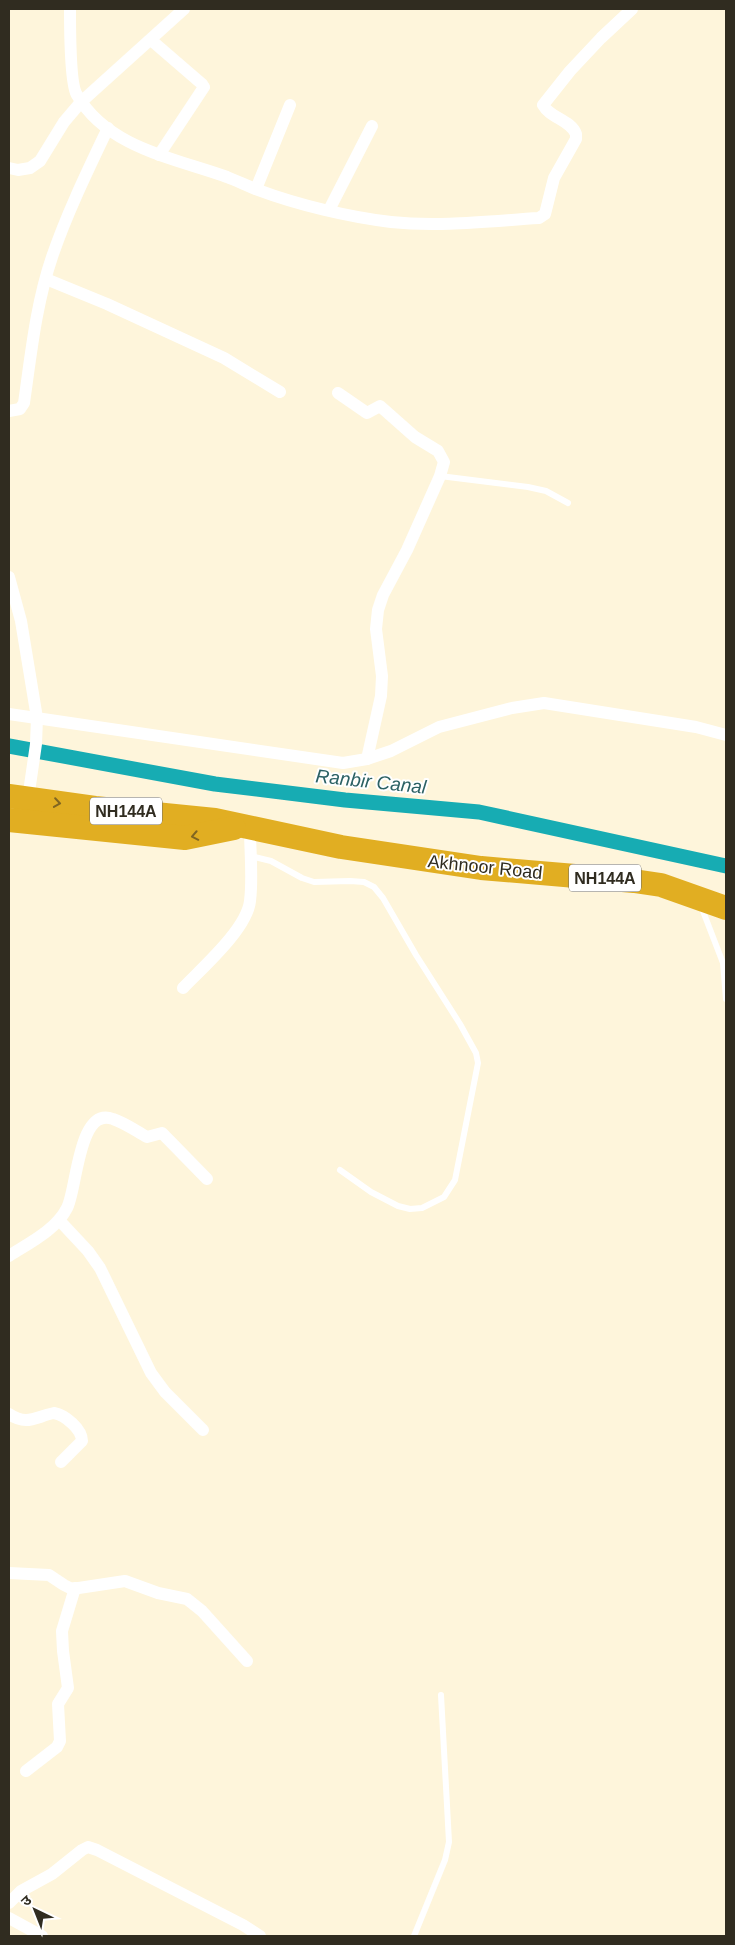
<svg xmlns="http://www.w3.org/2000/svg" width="735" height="1945" viewBox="0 0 735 1945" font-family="Helvetica,'Noto Sans Devanagari',sans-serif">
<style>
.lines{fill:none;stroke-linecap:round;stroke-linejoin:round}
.canal{stroke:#17acb3;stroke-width:15}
.lane{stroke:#fff;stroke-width:6}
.street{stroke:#fff;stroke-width:12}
.highway{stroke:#e1ae22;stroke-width:24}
.oneway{stroke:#806621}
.labels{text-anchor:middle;stroke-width:4;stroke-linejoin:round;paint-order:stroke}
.shield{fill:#fff;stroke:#6e6b63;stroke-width:1}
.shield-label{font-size:16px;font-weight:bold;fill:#302c20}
.street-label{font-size:18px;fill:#302c20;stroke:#fff}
.water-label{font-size:19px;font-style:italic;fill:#2c6164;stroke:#fff}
</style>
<rect width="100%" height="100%" fill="#fef5db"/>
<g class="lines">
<!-- canal -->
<polyline class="canal" points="9,746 215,784 345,800 479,812 726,866"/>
<!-- lane -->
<g class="lane">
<polyline points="440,476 528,487 546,491 568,503"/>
<polyline points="250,856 271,861 302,878 314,882 350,881 364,882 374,887 383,898 416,955 460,1024 476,1053 478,1063 455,1180 444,1197 422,1208 410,1209 398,1206 371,1192 340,1170"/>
<polyline points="701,906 723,963 726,999"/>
<polyline points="414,1936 445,1860 449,1842 441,1695"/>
</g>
<!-- street -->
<g class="street">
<path d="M 70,9 C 70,24 70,85 77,95 C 108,148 174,158 227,177 C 237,181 248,186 258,190 C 298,205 349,217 391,222 C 440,227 490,221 539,218 L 545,214 L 554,178 L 576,139 L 576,134 C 571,120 550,118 543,105 L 570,71 L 601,38 L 632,9"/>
<polyline points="151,40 202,84 204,87 159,155"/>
<polyline points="9,168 18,170 30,168 40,161 64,122 81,102 184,9"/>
<polyline points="256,189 290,105"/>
<polyline points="329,210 372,126"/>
<polyline points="46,279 107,304 224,358 280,392"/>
<polyline points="338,393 367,413 380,406 415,437 438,451 444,462 440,476 407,550 383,595 378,610 376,629 382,676 381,696 367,759"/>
<path d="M 9,411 L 20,409 L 24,403 C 31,354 36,304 52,257 C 67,213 88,170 108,128"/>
<polyline points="9,577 21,621 37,718 36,744 28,799"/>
<polyline points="9,714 343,763 367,759 391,751 439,727 512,708 544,703 696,727 726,735"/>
<path d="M 183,988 C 202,968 247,929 250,901 C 253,878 250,852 250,828"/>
<polyline points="59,1220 88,1251 100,1268 151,1373 165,1392 203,1430"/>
<path d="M 9,1256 C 29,1243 56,1230 67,1208 C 77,1190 78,1106 113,1119 C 125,1123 136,1131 147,1137 L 162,1133 L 207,1179"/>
<path d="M 9,1414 C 27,1426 35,1417 54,1413 C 65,1415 82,1429 82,1441 L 61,1462"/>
<polyline points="9,1573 49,1575 64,1585 72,1589 125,1581 158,1593 187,1599 202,1611 247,1661"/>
<polyline points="26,1771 57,1747 60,1741 58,1704 68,1688 63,1651 62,1631 75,1588"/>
<polyline points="9,1903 21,1891 52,1874 82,1850 88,1847 97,1850 243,1925 260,1936"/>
<polyline points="9,1918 42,1936"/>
</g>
<!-- highway -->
<g class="highway">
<polyline points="9,796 95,808 215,820 341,847 481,868 634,881 661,885 726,908"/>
<polyline points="9,820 185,838 234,828"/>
</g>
</g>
<!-- one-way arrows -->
<defs><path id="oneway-chevron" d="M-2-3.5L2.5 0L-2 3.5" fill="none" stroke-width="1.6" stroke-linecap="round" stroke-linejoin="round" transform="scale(1.25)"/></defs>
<g class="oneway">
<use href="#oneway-chevron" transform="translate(57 803) rotate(8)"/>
<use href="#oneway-chevron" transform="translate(195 836) rotate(169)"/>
</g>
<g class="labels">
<!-- shield labels -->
<g class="shield">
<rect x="90" y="797.5" width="72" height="27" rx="4"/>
<rect x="569" y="864.5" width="72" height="27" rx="4"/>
</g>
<g class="shield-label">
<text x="126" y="817">NH144A</text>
<text x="605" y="884">NH144A</text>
</g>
<!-- street labels -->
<g class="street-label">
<text transform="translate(485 867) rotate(6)" y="6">Akhnoor Road</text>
</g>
<!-- water labels -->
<g class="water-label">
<text transform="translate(371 781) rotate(6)" y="7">Ranbir Canal</text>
</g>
</g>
<!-- border -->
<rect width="735" height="1945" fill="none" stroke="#302c20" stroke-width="20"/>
<!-- north arrow -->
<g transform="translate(35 1910) rotate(317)" stroke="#ffffff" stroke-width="4" paint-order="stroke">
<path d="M0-4L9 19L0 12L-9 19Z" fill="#302c20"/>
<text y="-8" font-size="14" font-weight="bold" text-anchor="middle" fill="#302c20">उ</text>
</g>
</svg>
